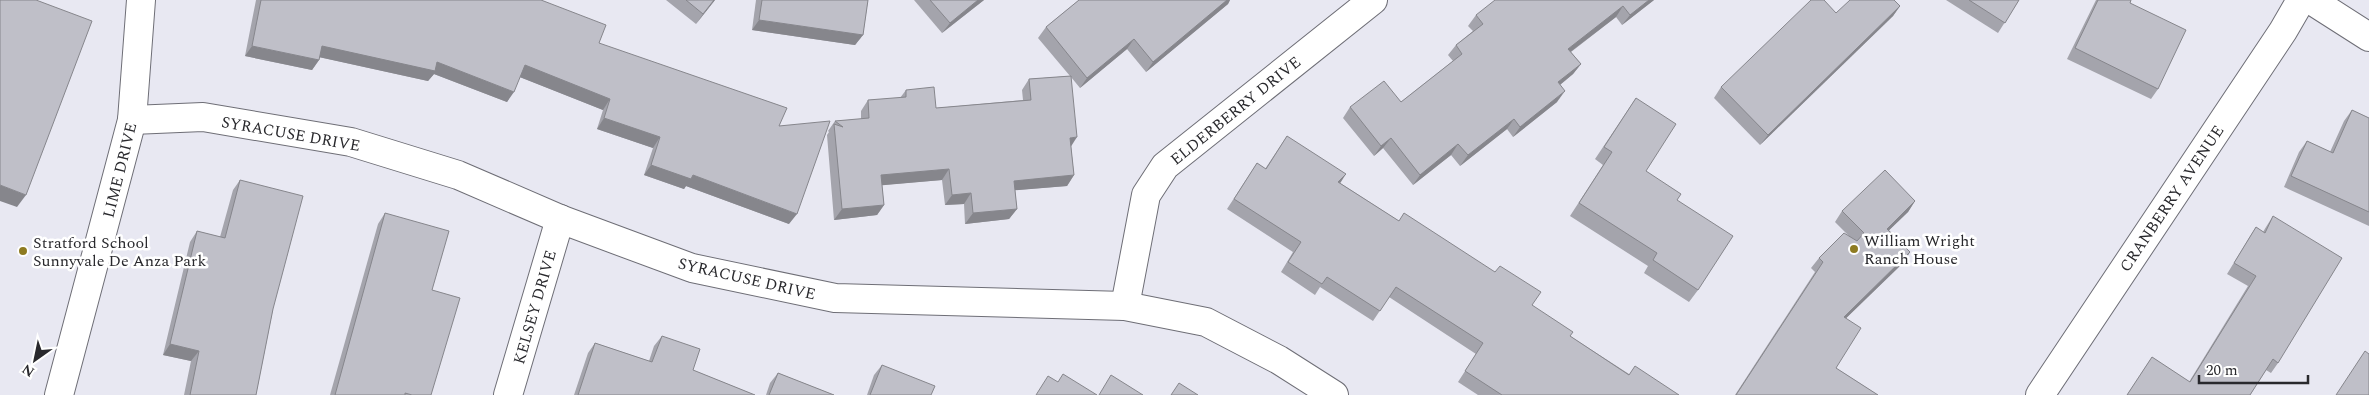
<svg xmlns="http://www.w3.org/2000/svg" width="2369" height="395" viewBox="0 0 2369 395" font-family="Spectral,serif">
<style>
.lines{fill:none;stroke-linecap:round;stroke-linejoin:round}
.minor-casing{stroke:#6e6e76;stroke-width:30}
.minor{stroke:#fff;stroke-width:28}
.wall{fill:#a4a4ac}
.shaded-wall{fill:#86868c}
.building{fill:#bfbfc8;stroke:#86868c}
.poi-dot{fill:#8e7b21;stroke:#fff;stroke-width:2}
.labels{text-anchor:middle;stroke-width:5;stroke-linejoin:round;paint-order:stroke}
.street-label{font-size:16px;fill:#29292d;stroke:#fff}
.poi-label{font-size:16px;fill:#29292d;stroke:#fff;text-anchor:start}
</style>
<rect width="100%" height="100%" fill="#e8e8f2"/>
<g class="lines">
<!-- minor casing -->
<g class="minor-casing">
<g id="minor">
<polyline points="2311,0 2369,37"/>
<polyline points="132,120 203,117 351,142 458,175 560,219 692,268 835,298 1125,306 1206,322 1279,360 1334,395"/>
<polyline points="1125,306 1146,195 1165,166 1373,0"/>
<polyline points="59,395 132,120 141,0"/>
<polyline points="508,395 560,219"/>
<polyline points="2040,395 2283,31 2301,0"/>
</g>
</g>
<!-- minor -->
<use href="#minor" class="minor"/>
</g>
<!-- wall -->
<g class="wall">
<polygon points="256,0 541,0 599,43 779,126 789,224 686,186 684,189 644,175 653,148 597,129 603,110 520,77 507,102 434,74 428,81 319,57 319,60 312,70 245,56"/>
<polygon points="666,0 715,0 696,24"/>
<polygon points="756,0 868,0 863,35 855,45 752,30"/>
<polygon points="914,0 984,0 942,33"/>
<polygon points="1079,0 1230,0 1228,4 1146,72 1127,49 1080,88 1071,77 1071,146 1074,175 1067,186 1015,190 1017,209 1009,219 965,224 964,204 945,205 942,180 882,185 884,205 877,215 834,220 827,135 829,132 828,131 835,121 861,119 861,111 868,100 900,98 906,90 936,108 1023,100 1022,90 1029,79 1070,76 1038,38 1046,27"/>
<polygon points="1654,0 1622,25 1616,17 1571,52 1581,64 1573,74 1560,85 1557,102 1513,137 1507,129 1460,166 1451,155 1413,185 1383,148 1374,156 1343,118 1350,107 1401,102 1453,61 1448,55 1456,45 1473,31 1468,26 1476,15"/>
<polygon points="1946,0 2019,0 1998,33"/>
<polygon points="2096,0 2131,0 2130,3 2158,89 2151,99 2067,59"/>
<polygon points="1900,6 1893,16 1760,145 1714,98 1721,87 1836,13"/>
<polygon points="1636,98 1646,171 1677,200 1698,290 1689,302 1644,273 1648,266 1570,216 1603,165 1595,159"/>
<polygon points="2352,110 2369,118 2369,226 2284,187 2299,152 2307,141 2330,152 2344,121"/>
<polygon points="1287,136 1340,183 1399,221 1532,305 1570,336 1629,374 1679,395 1478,395 1458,382 1476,354 1389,297 1373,321 1320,287 1315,295 1281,272 1293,252 1227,209 1257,163 1265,169"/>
<polygon points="240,180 273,309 256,395 184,395 191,361 163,355 190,242 197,231 220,237 233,190"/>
<polygon points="1915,201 1908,212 1889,230 1910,252 1903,263 1846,318 1836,368 1878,395 1735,395 1815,272 1811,268 1819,258 1849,236 1835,222 1842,211"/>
<polygon points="385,213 432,290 431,395 330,395 378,224"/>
<polygon points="2273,216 2278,363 2271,373 2266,370 2250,395 2127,395 2152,357 2189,382 2248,286 2227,274 2249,238 2256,227 2263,232 2266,227"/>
<polygon points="662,336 693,370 755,395 574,395 588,353 595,343 649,361 654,346"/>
<polygon points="882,365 931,395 867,395 874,375"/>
<polygon points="778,373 834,395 766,395 770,383"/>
</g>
<!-- shaded-wall -->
<g class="shaded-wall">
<polygon points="714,0 715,0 696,24 703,14"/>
<polygon points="978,0 984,0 942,33 950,23"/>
<polygon points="1227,0 1230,0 1228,4 1146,72 1153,62"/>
<polygon points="1649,0 1654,0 1622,25 1630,15"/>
<polygon points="1623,6 1616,17 1561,59 1568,49"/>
<polygon points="1900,6 1893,16 1760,145 1768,135"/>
<polygon points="759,20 863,35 855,45 752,30"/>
<polygon points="1134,39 1127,49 1080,88 1087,78"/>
<polygon points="252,46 319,60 312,70 245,56"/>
<polygon points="322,46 437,62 514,92 507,102 434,74 428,81 314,56"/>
<polygon points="1581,64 1573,74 1550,93 1558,82"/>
<polygon points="525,65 610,99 603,110 517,76"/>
<polygon points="1565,91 1557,102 1513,137 1520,127"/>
<polygon points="604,118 660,137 653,148 597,129"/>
<polygon points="1514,119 1507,129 1460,166 1468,155"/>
<polygon points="1077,137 1070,148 1070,138"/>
<polygon points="1391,138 1383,148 1374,156 1381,146"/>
<polygon points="1458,144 1451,155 1413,185 1420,175"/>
<polygon points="651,165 693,175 797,214 789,224 686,186 684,189 644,175"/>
<polygon points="949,169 942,180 874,186 881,175"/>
<polygon points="1346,174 1339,185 1338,182"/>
<polygon points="1074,175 1067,186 1007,191 1014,181"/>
<polygon points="0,185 26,195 17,207 0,201"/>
<polygon points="971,193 964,204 945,205 952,195"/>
<polygon points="1915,201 1908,212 1880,239 1887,229"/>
<polygon points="884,205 877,215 834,220 842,209"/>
<polygon points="1017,209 1009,219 965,224 973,213"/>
<polygon points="1910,252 1903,263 1837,327 1844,317"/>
<polygon points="170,344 199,351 191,361 163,355"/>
</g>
<!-- building -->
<g class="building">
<polygon points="0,0 36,0 92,21 26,195 0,185"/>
<polygon points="261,0 541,0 606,25 599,43 787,108 779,126 830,121 797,214 693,175 691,179 651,165 660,137 604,118 610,99 525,65 514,92 437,62 435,71 322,46 319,60 252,46"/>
<polygon points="686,0 714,0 703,14"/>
<polygon points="762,0 868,0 863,35 759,20"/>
<polygon points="930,0 978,0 950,23"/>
<polygon points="1079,0 1227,0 1153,62 1134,39 1087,78 1046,27"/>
<polygon points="1495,0 1649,0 1630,15 1623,6 1568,49 1581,64 1558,82 1565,91 1520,127 1514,119 1468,155 1458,144 1420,175 1391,138 1381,146 1350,107 1384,81 1401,102 1462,54 1456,45 1483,24 1476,15"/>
<polygon points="1811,0 1824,0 1836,13 1850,0 1894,0 1900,6 1768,135 1721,87"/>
<polygon points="1969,0 2019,0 2005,23"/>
<polygon points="2098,0 2131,0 2130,3 2186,30 2158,89 2075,48"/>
<polygon points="1071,76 1077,137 1070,138 1074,175 1014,181 1017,209 973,213 971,193 952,195 949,169 881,175 884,205 842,209 834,124 843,127 835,121 869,118 868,100 906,97 906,90 934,87 936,108 1031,100 1029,79"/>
<polygon points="1636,98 1676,124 1646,171 1681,194 1677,200 1733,236 1698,290 1653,260 1657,253 1579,203 1612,152 1604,147"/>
<polygon points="2352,110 2369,118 2369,212 2291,176 2307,141 2333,153"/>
<polygon points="1287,136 1346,174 1338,182 1399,221 1404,213 1495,272 1500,266 1541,292 1532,305 1573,332 1570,336 1629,375 1635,366 1679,395 1502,395 1465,371 1483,343 1396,287 1380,311 1327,277 1322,284 1288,262 1301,242 1234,199 1257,163 1266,169"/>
<polygon points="1885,170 1915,201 1887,229 1910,252 1844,317 1861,328 1836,368 1878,395 1736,395 1823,262 1819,258 1844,233 1857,241 1864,233 1842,211"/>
<polygon points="240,180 303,196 273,309 256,395 190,395 199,351 170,344 197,231 225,238"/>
<polygon points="385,213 449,231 432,290 460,298 431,395 412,395 405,393 405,395 335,395"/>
<polygon points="2273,216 2342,258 2278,363 2273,359 2250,395 2127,395 2152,357 2190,382 2256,276 2234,263 2256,227 2265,233"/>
<polygon points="662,336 700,349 693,370 755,395 578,395 595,343 652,362"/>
<polygon points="2365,351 2369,354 2369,395 2336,395"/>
<polygon points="882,365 935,386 931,395 870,395"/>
<polygon points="778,373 834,395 769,395"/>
<polygon points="1063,374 1097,395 1036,395 1048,376 1058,382"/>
<polygon points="1111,375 1143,395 1099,395"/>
<polygon points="1179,383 1198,395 1171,395"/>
</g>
<!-- markers -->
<g class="poi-dot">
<circle cx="1854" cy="249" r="5"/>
<circle cx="23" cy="251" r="5"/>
</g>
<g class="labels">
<!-- street labels -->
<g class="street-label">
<text transform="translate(1235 110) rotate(-39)" y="6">ELDERBERRY DRIVE</text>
<text transform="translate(291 133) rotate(10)" y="6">SYRACUSE DRIVE</text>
<text transform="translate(119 170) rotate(-76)" y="6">LIME DRIVE</text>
<text transform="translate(2171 198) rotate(-56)" y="6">CRANBERRY AVENUE</text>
<text transform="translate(747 278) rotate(13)" y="6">SYRACUSE DRIVE</text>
<text transform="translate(534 307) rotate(-74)" y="6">KELSEY DRIVE</text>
</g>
<!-- poi labels -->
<g class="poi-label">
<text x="1864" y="246">William Wright<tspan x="1864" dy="18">Ranch House</tspan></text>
<text x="33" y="248">Stratford School<tspan x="33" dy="18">Sunnyvale De Anza Park</tspan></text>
</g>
</g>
<!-- north arrow -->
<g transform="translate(35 360) rotate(213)" stroke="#ffffff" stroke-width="4" paint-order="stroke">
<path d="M0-4L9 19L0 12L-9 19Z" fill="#29292d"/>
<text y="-8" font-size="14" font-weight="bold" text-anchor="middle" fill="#29292d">N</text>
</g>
<!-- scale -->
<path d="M2199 375v8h109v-8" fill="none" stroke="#29292d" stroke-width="2.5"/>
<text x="2206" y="375" font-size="15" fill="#29292d" stroke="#ffffff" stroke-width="4" paint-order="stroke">20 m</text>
</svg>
